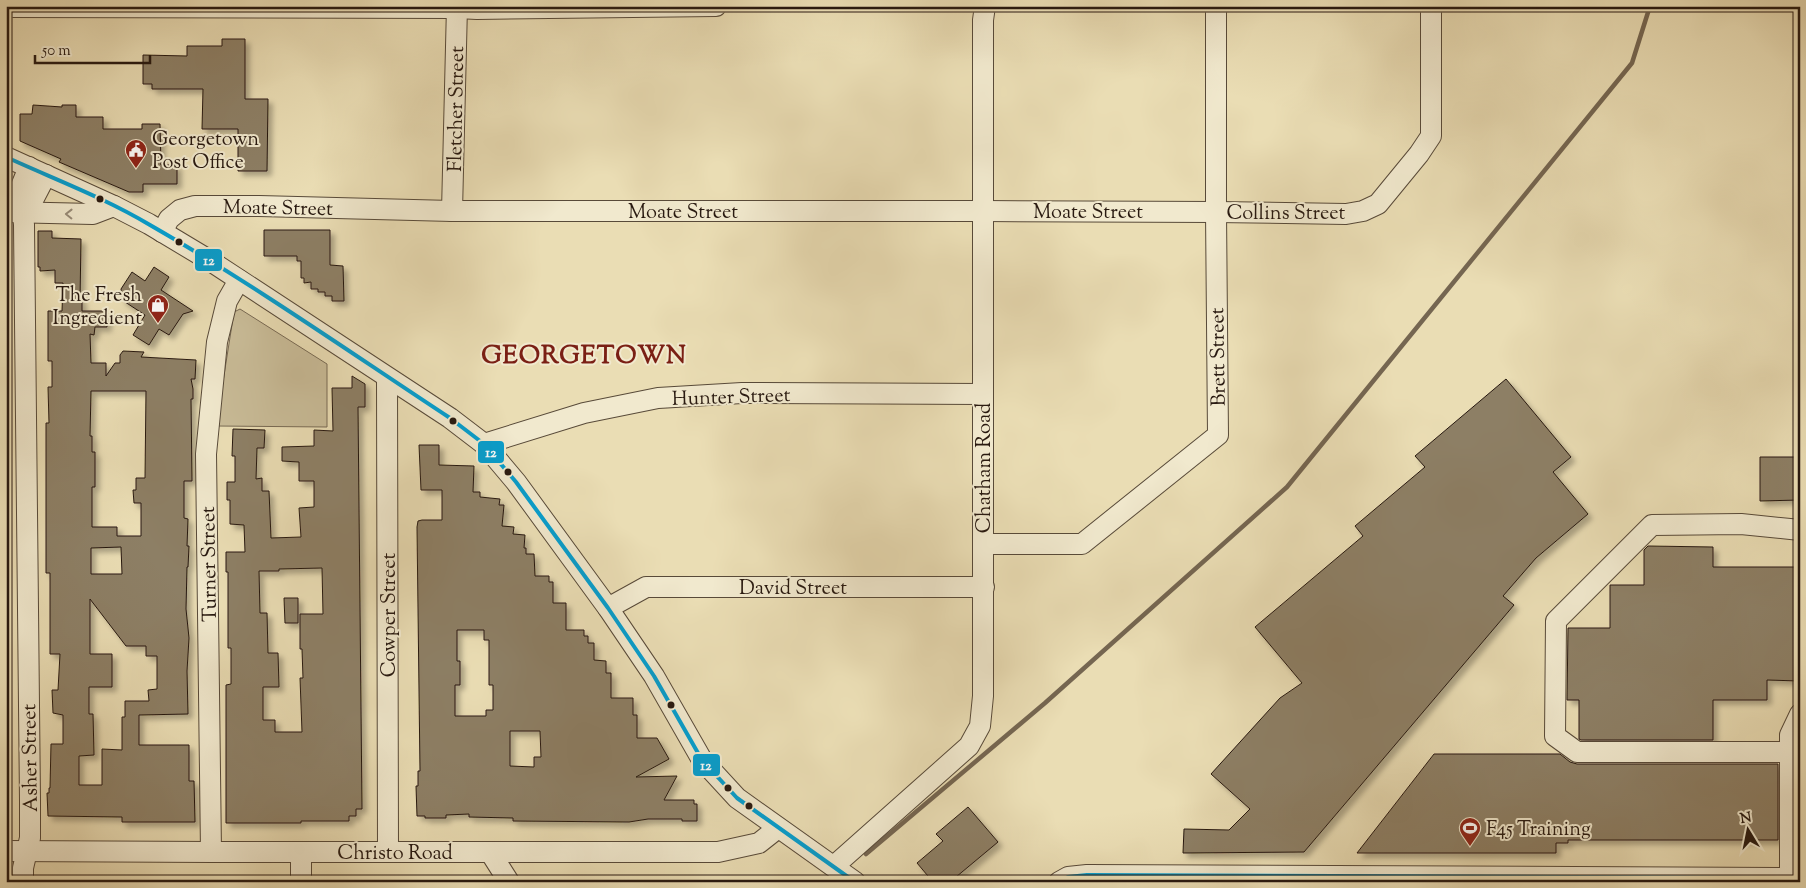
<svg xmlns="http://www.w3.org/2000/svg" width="1806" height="888" viewBox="0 0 1806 888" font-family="'Sorts Mill Goudy',serif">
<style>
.green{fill:#c9bc98;stroke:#786a54}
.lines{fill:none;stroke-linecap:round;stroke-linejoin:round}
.stream{stroke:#756651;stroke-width:4.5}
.building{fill:#8d7f65;stroke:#281910;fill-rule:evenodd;filter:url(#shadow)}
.minor-casing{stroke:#584a39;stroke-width:22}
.minor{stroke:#f1e9ce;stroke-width:20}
.bus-1-casing{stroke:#f1e9ce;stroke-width:8}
.bus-1{stroke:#069ece;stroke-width:4}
.oneway{stroke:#978b78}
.bus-dot{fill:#281910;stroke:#f1e9ce;stroke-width:2}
.labels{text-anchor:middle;stroke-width:4;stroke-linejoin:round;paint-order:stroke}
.street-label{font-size:20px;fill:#281910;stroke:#f1e9ce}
.poi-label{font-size:20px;fill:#281910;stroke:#f1e9ce;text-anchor:start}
.district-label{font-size:25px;font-weight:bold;letter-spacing:1px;fill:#7a1f14;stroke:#f1e9ce}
.line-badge{stroke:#f1e9ce;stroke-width:2}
.badge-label{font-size:14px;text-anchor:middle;font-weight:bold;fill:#fff}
</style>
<defs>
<filter id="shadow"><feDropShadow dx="4.5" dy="4.5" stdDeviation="2.5" flood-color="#0004"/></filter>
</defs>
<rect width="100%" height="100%" fill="#eaddb4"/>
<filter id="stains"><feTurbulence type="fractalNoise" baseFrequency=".004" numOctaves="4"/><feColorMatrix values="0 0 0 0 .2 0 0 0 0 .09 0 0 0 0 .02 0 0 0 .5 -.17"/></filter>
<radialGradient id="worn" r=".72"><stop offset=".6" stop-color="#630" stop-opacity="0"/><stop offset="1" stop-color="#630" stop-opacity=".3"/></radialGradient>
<!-- green -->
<polygon class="green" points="240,309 327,364 327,427 216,426 234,312"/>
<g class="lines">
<!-- stream -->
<polyline class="stream" points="866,854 1045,703 1287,487 1632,63 1650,6"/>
</g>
<!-- building -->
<g class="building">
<polygon points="222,39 245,39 245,99 268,99 267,171 238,171 238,129 202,129 203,89 152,89 152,84 143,84 143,55 187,56 187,46 222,46"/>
<polygon points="33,105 62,107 62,105 76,105 76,117 103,117 103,129 142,129 142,124 160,124 161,165 177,165 177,184 143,184 143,192 129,192 59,162 61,159 20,141 20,114 32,114"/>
<polygon points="264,230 330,230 330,265 343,266 344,301 332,301 332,296 325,296 325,292 318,292 318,289 311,289 311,282 304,283 304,278 301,278 301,261 297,261 297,256 264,256"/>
<path d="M 38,231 L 52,231 L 52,238 L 81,239 L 80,300 L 82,300 L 82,311 L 107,311 L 107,327 L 95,327 L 94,335 L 90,334 L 91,363 L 106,363 L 106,376 L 115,363 L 120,363 L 120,355 L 123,351 L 144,352 L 141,357 L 196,360 L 195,379 L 191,379 L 193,389 L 193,399 L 191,399 L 192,481 L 184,481 L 184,518 L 188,519 L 187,546 L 189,546 L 188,567 L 187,567 L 186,609 L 189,638 L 187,671 L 188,714 L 139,715 L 139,745 L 189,745 L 189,781 L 194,781 L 195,822 L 122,822 L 122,817 L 48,816 L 47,793 L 49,793 L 49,788 L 50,788 L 51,744 L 63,744 L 63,715 L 53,713 L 52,690 L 58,690 L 60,654 L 50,654 L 50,573 L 46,573 L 46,423 L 49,423 L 48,387 L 52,387 L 52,361 L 48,361 L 48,311 L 62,311 L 63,283 L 55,283 L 55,270 L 40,271 L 40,267 L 38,267 ZM 91,391 L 146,391 L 145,478 L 136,478 L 136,490 L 133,490 L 134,503 L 141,503 L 141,536 L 117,536 L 117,527 L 92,527 L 92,487 L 95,487 L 95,452 L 92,452 L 92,436 L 90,436 ZM 121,547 L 122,574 L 91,574 L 91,548 ZM 90,599 L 126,646 L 146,646 L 146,656 L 157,656 L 157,689 L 148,690 L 149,701 L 125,701 L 125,717 L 122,717 L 122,750 L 102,749 L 102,785 L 79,785 L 79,756 L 94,755 L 93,714 L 89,714 L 89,687 L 112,687 L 112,654 L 90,654 Z"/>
<polygon points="154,267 169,277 161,290 193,311 183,314 169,335 159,329 149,345 133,335 145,315 122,300 121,289 132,272 145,281"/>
<path d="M 352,376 L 365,384 L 365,407 L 358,407 L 362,809 L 356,809 L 356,816 L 349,816 L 349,821 L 301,821 L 301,823 L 226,823 L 226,685 L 231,684 L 231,648 L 228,648 L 228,572 L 226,572 L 226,552 L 245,552 L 244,525 L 230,524 L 230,500 L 227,500 L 227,482 L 235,482 L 235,456 L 232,456 L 233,429 L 265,430 L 264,448 L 257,448 L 256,479 L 262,478 L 262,491 L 269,491 L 271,538 L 301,537 L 299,508 L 314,507 L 314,481 L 299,481 L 299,462 L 282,461 L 282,447 L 314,446 L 314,430 L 333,431 L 332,388 L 352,388 ZM 322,568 L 323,614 L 300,614 L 300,649 L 302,649 L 303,678 L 300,678 L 302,732 L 275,732 L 275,720 L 263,720 L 263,687 L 279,687 L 278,653 L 268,653 L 267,613 L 260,613 L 259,571 L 279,571 L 279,569 Z"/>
<polygon points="1506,379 1571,457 1553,472 1588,514 1536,558 1503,596 1514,605 1304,852 1183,853 1184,829 1229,830 1250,809 1211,774 1280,698 1302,683 1255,627 1363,536 1355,526 1425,467 1415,456"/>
<path d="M 419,445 L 439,445 L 439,465 L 474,466 L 473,492 L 480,492 L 480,497 L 500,499 L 499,505 L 504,505 L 502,526 L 514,527 L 513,534 L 525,535 L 524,548 L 526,548 L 526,554 L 534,554 L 535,576 L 549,576 L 549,582 L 553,582 L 553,603 L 566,603 L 566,630 L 584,630 L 584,636 L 588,636 L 588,643 L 594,643 L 594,660 L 606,661 L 606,673 L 611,673 L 611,698 L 633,698 L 633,715 L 637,715 L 637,738 L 657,738 L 669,759 L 636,777 L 677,776 L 664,800 L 694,800 L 694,804 L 697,804 L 697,821 L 682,821 L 682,819 L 648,819 L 629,822 L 513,821 L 513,818 L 469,817 L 469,814 L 446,815 L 446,818 L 425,818 L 425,816 L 417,816 L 416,786 L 418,786 L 418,771 L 420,771 L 417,527 L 418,521 L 422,520 L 442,520 L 442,490 L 421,490 ZM 457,630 L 484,630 L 484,640 L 489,640 L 489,685 L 493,685 L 493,710 L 486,710 L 486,716 L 455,716 L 455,685 L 460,685 L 460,661 L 457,661 ZM 510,731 L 540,731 L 541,757 L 534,757 L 534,767 L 510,766 Z"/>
<polygon points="1760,457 1800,457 1800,500 1760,501"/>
<polygon points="1648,546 1713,547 1713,567 1800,567 1800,681 1767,680 1767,700 1713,700 1713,740 1581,740 1579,739 1579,700 1567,700 1568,628 1610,628 1610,585 1644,585 1644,550"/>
<polygon points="284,598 298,598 298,623 285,623"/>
<polygon points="1434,754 1560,754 1570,762 1577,764 1778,764 1778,840 1568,840 1568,843 1556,843 1556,853 1357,853"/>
<polygon points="968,807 998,842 950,882 933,882 917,863 943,841 936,834"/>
</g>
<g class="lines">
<!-- minor casing -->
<g class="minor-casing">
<g id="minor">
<polyline points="6,7 457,8 477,9 716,6"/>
<polyline points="6,157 114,206 149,224 209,260 450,418 484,444 516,482 608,608 654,676 702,760 737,798 855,882"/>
<polyline points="452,211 457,6"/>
<polyline points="6,212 93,214 114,206"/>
<polyline points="23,213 31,204 46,175"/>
<polyline points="162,232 169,219 180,210 195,206 259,206 452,211 984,211 1216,212 1346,214 1363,211 1378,204 1419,154 1431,136 1431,6"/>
<polyline points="387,378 388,852"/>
<polyline points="484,444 584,413 658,398 742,393 983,394"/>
<polyline points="984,544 1082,544 1218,435 1216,212 1216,6"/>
<polyline points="608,608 646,587 984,587"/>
<polyline points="1790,752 1577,752 1555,736 1556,621 1652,525 1741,524 1800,530"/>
<polyline points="6,851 211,852 718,852 759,843 778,828"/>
<polyline points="211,852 206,454 217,342 227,301 239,280"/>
<polyline points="490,852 509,882"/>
<polyline points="301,853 301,882"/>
<polyline points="834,866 969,746 980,726 983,696 983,20 985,6"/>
<polyline points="1790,878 1790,735 1800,714"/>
<polyline points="23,882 23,868 30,838 30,801 24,225 23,213 17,196 29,167"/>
<polyline points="1059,882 1068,877 1087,875 1800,878"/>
</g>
</g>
<!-- minor -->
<use href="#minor" class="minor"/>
<!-- bus-1 casing -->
<g class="bus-1-casing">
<g id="bus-1">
<path d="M 6,157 C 54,179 105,198 150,225 C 253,284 351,353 450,418 L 484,444 L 516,482 L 608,608 L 654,676 L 702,760 L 737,798 L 855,882"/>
<polyline points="1059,882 1068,877 1087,875 1800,878"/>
</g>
</g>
<!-- bus-1 -->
<use href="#bus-1" class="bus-1"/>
</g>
<!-- one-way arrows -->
<defs><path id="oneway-chevron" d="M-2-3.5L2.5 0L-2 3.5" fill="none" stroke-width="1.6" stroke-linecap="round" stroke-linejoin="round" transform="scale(1.25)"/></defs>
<use class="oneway" href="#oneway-chevron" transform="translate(69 214) rotate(-179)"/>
<!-- icons -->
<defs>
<g id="civic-pin" transform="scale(1.125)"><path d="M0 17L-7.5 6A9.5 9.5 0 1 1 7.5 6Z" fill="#8f2418" stroke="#f1e9ce"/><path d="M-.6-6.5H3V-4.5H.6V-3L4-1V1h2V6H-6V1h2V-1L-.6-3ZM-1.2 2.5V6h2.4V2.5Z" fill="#fff"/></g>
<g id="shop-pin" transform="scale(1.125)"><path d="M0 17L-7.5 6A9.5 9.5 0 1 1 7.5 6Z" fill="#8f2418" stroke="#f1e9ce"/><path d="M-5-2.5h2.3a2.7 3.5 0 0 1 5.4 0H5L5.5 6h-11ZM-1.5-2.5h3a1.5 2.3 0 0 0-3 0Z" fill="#fff"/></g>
<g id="stadium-pin" transform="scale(1.125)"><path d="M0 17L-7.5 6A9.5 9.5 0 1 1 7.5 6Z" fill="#8f2418" stroke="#f1e9ce"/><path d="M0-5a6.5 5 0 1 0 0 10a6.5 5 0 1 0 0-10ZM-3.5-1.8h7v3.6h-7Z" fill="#fff"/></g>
</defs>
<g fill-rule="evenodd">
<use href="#civic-pin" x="136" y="150"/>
<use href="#shop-pin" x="158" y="305"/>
<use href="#stadium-pin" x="1470" y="828"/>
</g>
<!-- markers -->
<g class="bus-dot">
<circle cx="100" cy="199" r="4.5"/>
<circle cx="179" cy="242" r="4.5"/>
<circle cx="453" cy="421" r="4.5"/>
<circle cx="508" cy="472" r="4.5"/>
<circle cx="671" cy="705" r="4.5"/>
<circle cx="728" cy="788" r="4.5"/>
<circle cx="749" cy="806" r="4.5"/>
</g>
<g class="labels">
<!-- street labels -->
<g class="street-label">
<text transform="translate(455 109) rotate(-89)" y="7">Fletcher Street</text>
<text transform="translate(278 207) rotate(1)" y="7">Moate Street</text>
<text x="683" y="218">Moate Street</text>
<text x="1088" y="218">Moate Street</text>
<text x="1286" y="219">Collins Street</text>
<text transform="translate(1217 357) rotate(-91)" y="7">Brett Street</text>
<text transform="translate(731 396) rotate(-2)" y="7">Hunter Street</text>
<text transform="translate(983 468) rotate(-90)" y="7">Chatham Road</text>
<text transform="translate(208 564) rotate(-91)" y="7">Turner Street</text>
<text x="793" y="594">David Street</text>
<text transform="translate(388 615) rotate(-90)" y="7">Cowper Street</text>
<text transform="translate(29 758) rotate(-91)" y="7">Asher Street</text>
<text x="395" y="859">Christo Road</text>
</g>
<!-- poi labels -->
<g class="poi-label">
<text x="152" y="145">Georgetown<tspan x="152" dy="23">Post Office</tspan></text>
<text x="142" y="301" text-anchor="end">The Fresh<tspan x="142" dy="23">Ingredient</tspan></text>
<text x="1486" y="835">F45 Training</text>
</g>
<!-- district labels -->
<g class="district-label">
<text x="584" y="363">GEORGETOWN</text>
</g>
</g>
<g class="line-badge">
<rect x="194" y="248" width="29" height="24" rx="5" fill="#069ece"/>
<rect x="477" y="440" width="28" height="24" rx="5" fill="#069ece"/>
<rect x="692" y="753" width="29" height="24" rx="5" fill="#069ece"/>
</g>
<g class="badge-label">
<text x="209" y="265">12</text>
<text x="491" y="457">12</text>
<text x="706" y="770">12</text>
</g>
<!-- margin -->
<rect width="1806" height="888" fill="none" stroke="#eaddb4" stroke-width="25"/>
<rect x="8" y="8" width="1791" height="873" fill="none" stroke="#281910" stroke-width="2.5"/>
<rect x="12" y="12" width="1781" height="863" fill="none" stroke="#281910"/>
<!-- north arrow -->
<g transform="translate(1748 830) rotate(350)" stroke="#f1e9ce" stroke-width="4" paint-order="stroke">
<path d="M0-4L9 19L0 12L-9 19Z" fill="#281910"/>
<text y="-8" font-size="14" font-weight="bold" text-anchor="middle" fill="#281910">N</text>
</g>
<!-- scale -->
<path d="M35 55v8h115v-8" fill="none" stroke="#281910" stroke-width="2.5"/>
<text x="42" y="55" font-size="15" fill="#281910" stroke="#f1e9ce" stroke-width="4" paint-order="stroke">50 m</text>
<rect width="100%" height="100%" filter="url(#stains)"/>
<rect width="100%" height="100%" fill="url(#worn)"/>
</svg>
